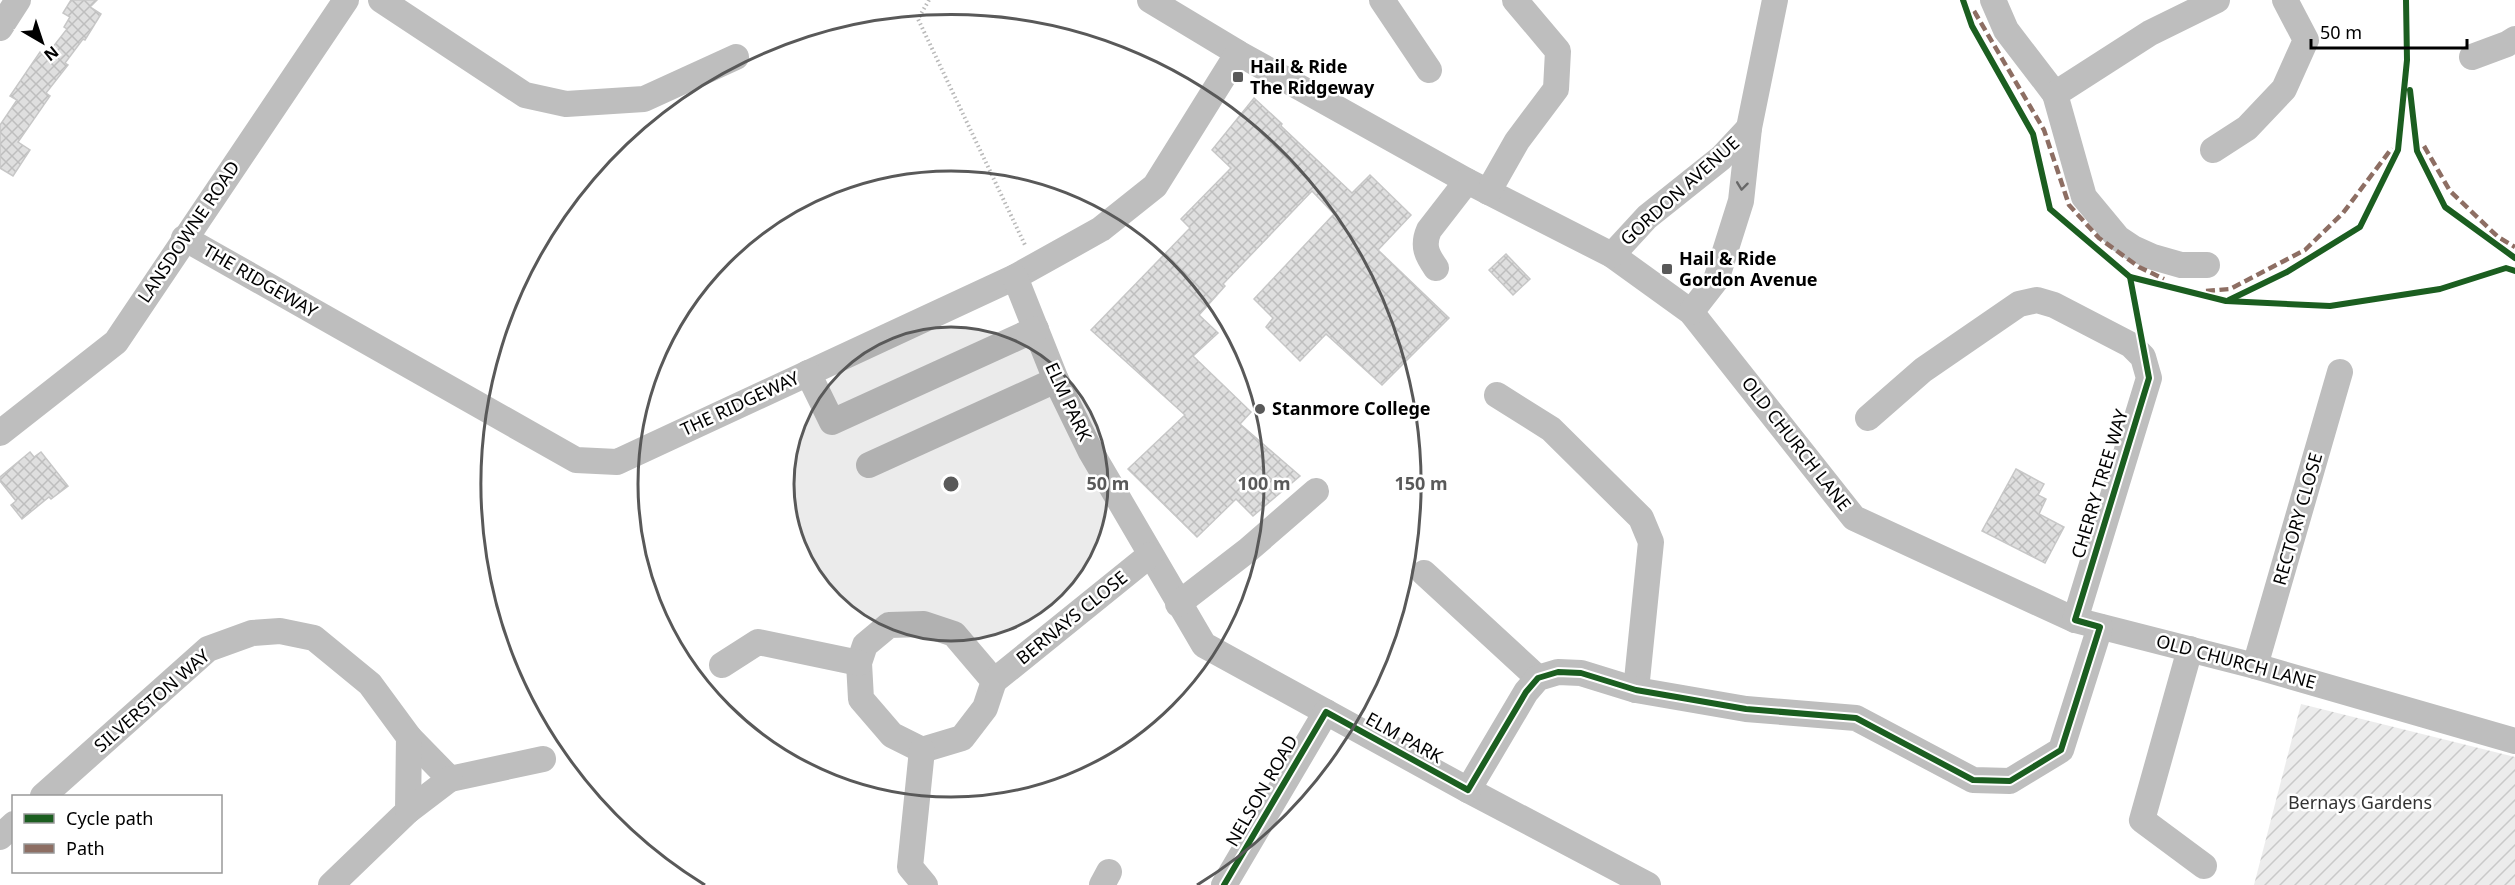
<svg xmlns="http://www.w3.org/2000/svg" width="2515" height="885" viewBox="0 0 2515 885" font-family="'Noto Sans',sans-serif">
<style>
.garden{fill:url(#garden-furrows)}
.building{fill:url(#building-cross-hatch);stroke:#c7c7c7;stroke-width:1.5}
.lines{fill:none;stroke-linecap:round;stroke-linejoin:round}
.path{stroke:#b9b9b9;stroke-width:4;stroke-dasharray:1.5 3;stroke-linecap:butt}
.minor{stroke:#bebebe;stroke-width:26}
.quiet{stroke:#8d6e63;stroke-width:4.5;stroke-dasharray:9 4.5;stroke-linecap:butt}
.cycleway-casing{stroke:#fff;stroke-width:10}
.cycleway{stroke:#1b5e20;stroke-width:6}
.oneway{stroke:#686868}
.ring{fill:none;stroke:#595959;stroke-width:3}
.poi-dot{fill:#595959;stroke:#fff;stroke-width:2}
.labels{text-anchor:middle;stroke-width:5;stroke-linejoin:round;paint-order:stroke}
.poi-label{font-size:18px;font-weight:bold;fill:#000;stroke:#fff;text-anchor:start}
.street-label{font-size:18px;fill:#000;stroke:#fff}
.park-label{font-size:18px;fill:#333;stroke:#fff}
.centre{fill:#595959;stroke:#fff;stroke-width:3}
.ring-label{font-size:18px;text-anchor:middle;font-weight:bold;fill:#595959;stroke:#fff;stroke-width:5;stroke-linejoin:round;paint-order:stroke}
</style>
<defs>
<pattern id="garden-furrows" width="10" height="10" patternUnits="userSpaceOnUse" patternTransform="scale(1.5)"><rect width="10" height="10" fill="#ececec"/><path d="M-1 1l2-2M0 10L10 0M9 11l2-2" fill="none" stroke="#c9c9c9"/></pattern>
<pattern id="building-cross-hatch" width="8" height="8" patternUnits="userSpaceOnUse" patternTransform="scale(1.5)"><rect width="8" height="8" fill="#dfdfdf"/><path d="M0 0l8 8M0 8l8-8" fill="none" stroke="#bebebe"/></pattern>
</defs>
<rect width="100%" height="100%" fill="#fff"/>
<!-- garden -->
<polygon class="garden" points="2301,704 2515,757 2515,885 2254,885"/>
<!-- building -->
<g class="building">
<polygon points="71,0 97,0 90,7 101,14 85,40 83,39 65,63 68,65 46,93 50,96 18,142 30,150 13,176 0,168 0,125 17,100 10,96 40,52 46,56 67,29 64,27 70,17 63,13"/>
<polygon points="1254,98 1282,124 1281,126 1352,193 1370,175 1411,215 1378,250 1449,318 1382,385 1326,334 1300,361 1266,327 1273,318 1254,299 1334,214 1312,191 1223,284 1225,286 1199,315 1218,333 1193,356 1251,412 1240,424 1300,476 1253,516 1236,499 1197,537 1128,469 1185,415 1091,330 1190,228 1181,219 1231,168 1212,150"/>
<polygon points="1506,254 1530,279 1513,295 1489,270"/>
<polygon points="30,452 34,457 41,452 68,486 51,499 49,497 22,519 11,505 16,501 0,481 0,477"/>
<polygon points="2016,469 2044,484 2038,495 2046,499 2039,514 2064,527 2045,563 1982,531"/>
</g>
<g class="lines">
<!-- path -->
<polyline class="path" points="929,0 918,19 1025,245"/>
<!-- minor -->
<g class="minor">
<polyline points="381,0 525,95 566,104 644,99 736,57"/>
<polyline points="1150,0 1238,53 1467,181 1612,255 1691,312 1854,518 2075,620 2255,666 2515,741"/>
<polyline points="1382,0 1429,70"/>
<polyline points="1993,0 2006,30 2055,94"/>
<polyline points="0,28 18,0"/>
<polyline points="2472,57 2507,44 2515,39"/>
<polyline points="2213,150 2247,128 2284,89 2306,40 2285,0"/>
<polyline points="1488,192 1517,141 1556,89 1558,51 1515,0"/>
<polyline points="184,238 576,460 617,462 1015,277 1101,229 1155,186 1238,53"/>
<polyline points="1612,255 1647,217 1721,158 1749,128"/>
<polyline points="2207,265 2181,265 2153,257 2133,248 2118,238 2084,197 2055,94 2150,33 2217,0"/>
<path d="M 1436,268 C 1427,255 1422,246 1429,230 L 1467,181"/>
<polyline points="1015,277 1056,380 1091,452 1204,645 1468,790 1648,885"/>
<polyline points="1691,312 1716,280 1741,201 1749,128 1775,0"/>
<polyline points="808,373 832,422 1036,329"/>
<polyline points="1497,395 1551,429 1641,518 1651,542 1636,690"/>
<polyline points="1868,418 1923,370 2019,304 2037,300 2054,305 2131,345 2143,357 2149,378 2075,620"/>
<polyline points="0,433 116,342 346,0"/>
<polyline points="869,465 1056,380"/>
<polyline points="1424,573 1538,678"/>
<polyline points="1178,604 1248,550 1316,491"/>
<polygon points="924,624 954,634 994,681 985,708 962,738 922,750 892,735 861,699 859,663 865,645 889,625"/>
<polyline points="2190,649 2142,820 2204,866"/>
<polyline points="722,665 758,642 859,663"/>
<polyline points="2255,666 2340,372"/>
<polyline points="994,681 1150,555"/>
<polyline points="409,737 450,779 543,759"/>
<polyline points="922,750 910,867 925,885"/>
<polyline points="1468,790 1526,692 1538,678 1558,672 1581,673 1636,690 1746,709 1856,718 1973,780 2010,781 2061,750 2100,627"/>
<polyline points="43,796 208,649 252,633 280,631 314,638 370,684 409,737 408,811 331,885"/>
<polyline points="408,811 450,779"/>
<polyline points="0,837 14,824"/>
<polyline points="1102,885 1109,872"/>
<polyline points="1224,885 1326,712"/>
</g>
<!-- quiet -->
<g class="quiet">
<polyline points="1974,11 2044,130 2069,205 2099,238 2139,267 2164,279"/>
<polyline points="2424,146 2450,191 2498,237 2515,247"/>
<polyline points="2206,291 2230,289 2305,250 2343,213 2392,148"/>
</g>
<!-- cycleway casing -->
<g class="cycleway-casing">
<g id="cycleway">
<polyline points="1963,0 1972,26 2033,134 2050,209 2130,277 2226,301 2330,306 2440,289 2506,268 2515,271"/>
<polyline points="2410,90 2417,151 2445,207 2515,258"/>
<polyline points="2229,300 2287,272 2360,227 2398,150 2407,60 2406,0"/>
<polyline points="1224,885 1326,712 1468,790 1526,692 1538,678 1558,672 1581,673 1636,690 1746,709 1856,718 1973,780 2010,781 2061,750 2100,627 2075,620 2149,378 2130,277"/>
</g>
</g>
<!-- cycleway -->
<use href="#cycleway" class="cycleway"/>
</g>
<!-- one-way arrows -->
<defs><path id="oneway-chevron" d="M-2-3.5L2.5 0L-2 3.5" fill="none" stroke-width="1.6" stroke-linecap="round" stroke-linejoin="round" transform="scale(1.5)"/></defs>
<use class="oneway" href="#oneway-chevron" transform="translate(1742 186) rotate(97)"/>
<!-- distance rings -->
<circle cx="951" cy="484" r="157" fill="#595959" fill-opacity=".12"/>
<g class="ring">
<circle cx="951" cy="484" r="157"/>
<circle cx="951" cy="484" r="313"/>
<path d="M705 885A470 470 0 1 1 1197 885"/>
</g>
<!-- markers -->
<g class="poi-dot">
<rect x="1232" y="71" width="12" height="12" rx="3"/>
<rect x="1661" y="263" width="12" height="12" rx="3"/>
<circle cx="1260" cy="409" r="6"/>
</g>
<g class="labels">
<!-- poi labels -->
<g class="poi-label">
<text x="1250" y="73">Hail &amp; Ride<tspan x="1250" dy="21">The Ridgeway</tspan></text>
<text x="1679" y="265">Hail &amp; Ride<tspan x="1679" dy="21">Gordon Avenue</tspan></text>
<text x="1272" y="415">Stanmore College</text>
</g>
<!-- street labels -->
<g class="street-label">
<text transform="translate(1680 191) rotate(-42)" y="6">GORDON AVENUE</text>
<text transform="translate(189 232) rotate(-56)" y="6">LANSDOWNE ROAD</text>
<text transform="translate(260 281) rotate(30)" y="6">THE RIDGEWAY</text>
<text transform="translate(1068 402) rotate(65)" y="6">ELM PARK</text>
<text transform="translate(740 404) rotate(-25)" y="6">THE RIDGEWAY</text>
<text transform="translate(1796 444) rotate(52)" y="6">OLD CHURCH LANE</text>
<text transform="translate(2100 484) rotate(-73)" y="6">CHERRY TREE WAY</text>
<text transform="translate(2298 519) rotate(-74)" y="6">RECTORY CLOSE</text>
<text transform="translate(1072 618) rotate(-39)" y="6">BERNAYS CLOSE</text>
<text transform="translate(2236 662) rotate(15)" y="6">OLD CHURCH LANE</text>
<text transform="translate(152 701) rotate(-41)" y="6">SILVERSTON WAY</text>
<text transform="translate(1404 738) rotate(29)" y="6">ELM PARK</text>
<text transform="translate(1262 791) rotate(-60)" y="6">NELSON ROAD</text>
</g>
<!-- park labels -->
<g class="park-label">
<text x="2360" y="809">Bernays Gardens</text>
</g>
</g>
<circle cx="951" cy="484" r="9" class="centre"/>
<g class="ring-label">
<text x="1108" y="490">50 m</text>
<text x="1264" y="490">100 m</text>
<text x="1421" y="490">150 m</text>
</g>
<!-- legend -->
<rect x="12" y="795" width="210" height="78" fill="#ffffff" stroke="#999999" stroke-width="1.5"/>
<rect x="24" y="814" width="30" height="9" fill="#1b5e20" stroke="#999999" stroke-width="1.5"/>
<text x="66" y="825" font-size="18" fill="#000000">Cycle path</text>
<rect x="24" y="844" width="30" height="9" fill="#8d6e63" stroke="#999999" stroke-width="1.5"/>
<text x="66" y="855" font-size="18" fill="#000000">Path</text>
<!-- north arrow -->
<g transform="translate(42 42) rotate(141)" stroke="#ffffff" stroke-width="4.5" paint-order="stroke">
<path d="M0-4.5L10 22L0 15L-10 22Z" fill="#000000"/>
<text y="-9" font-size="16" font-weight="bold" text-anchor="middle" fill="#000000">N</text>
</g>
<!-- scale -->
<path d="M2311 39v9h156v-9" fill="none" stroke="#000000" stroke-width="3"/>
<text x="2320" y="39" font-size="18" fill="#000000" stroke="#ffffff" stroke-width="4.5" paint-order="stroke">50 m</text>
</svg>
